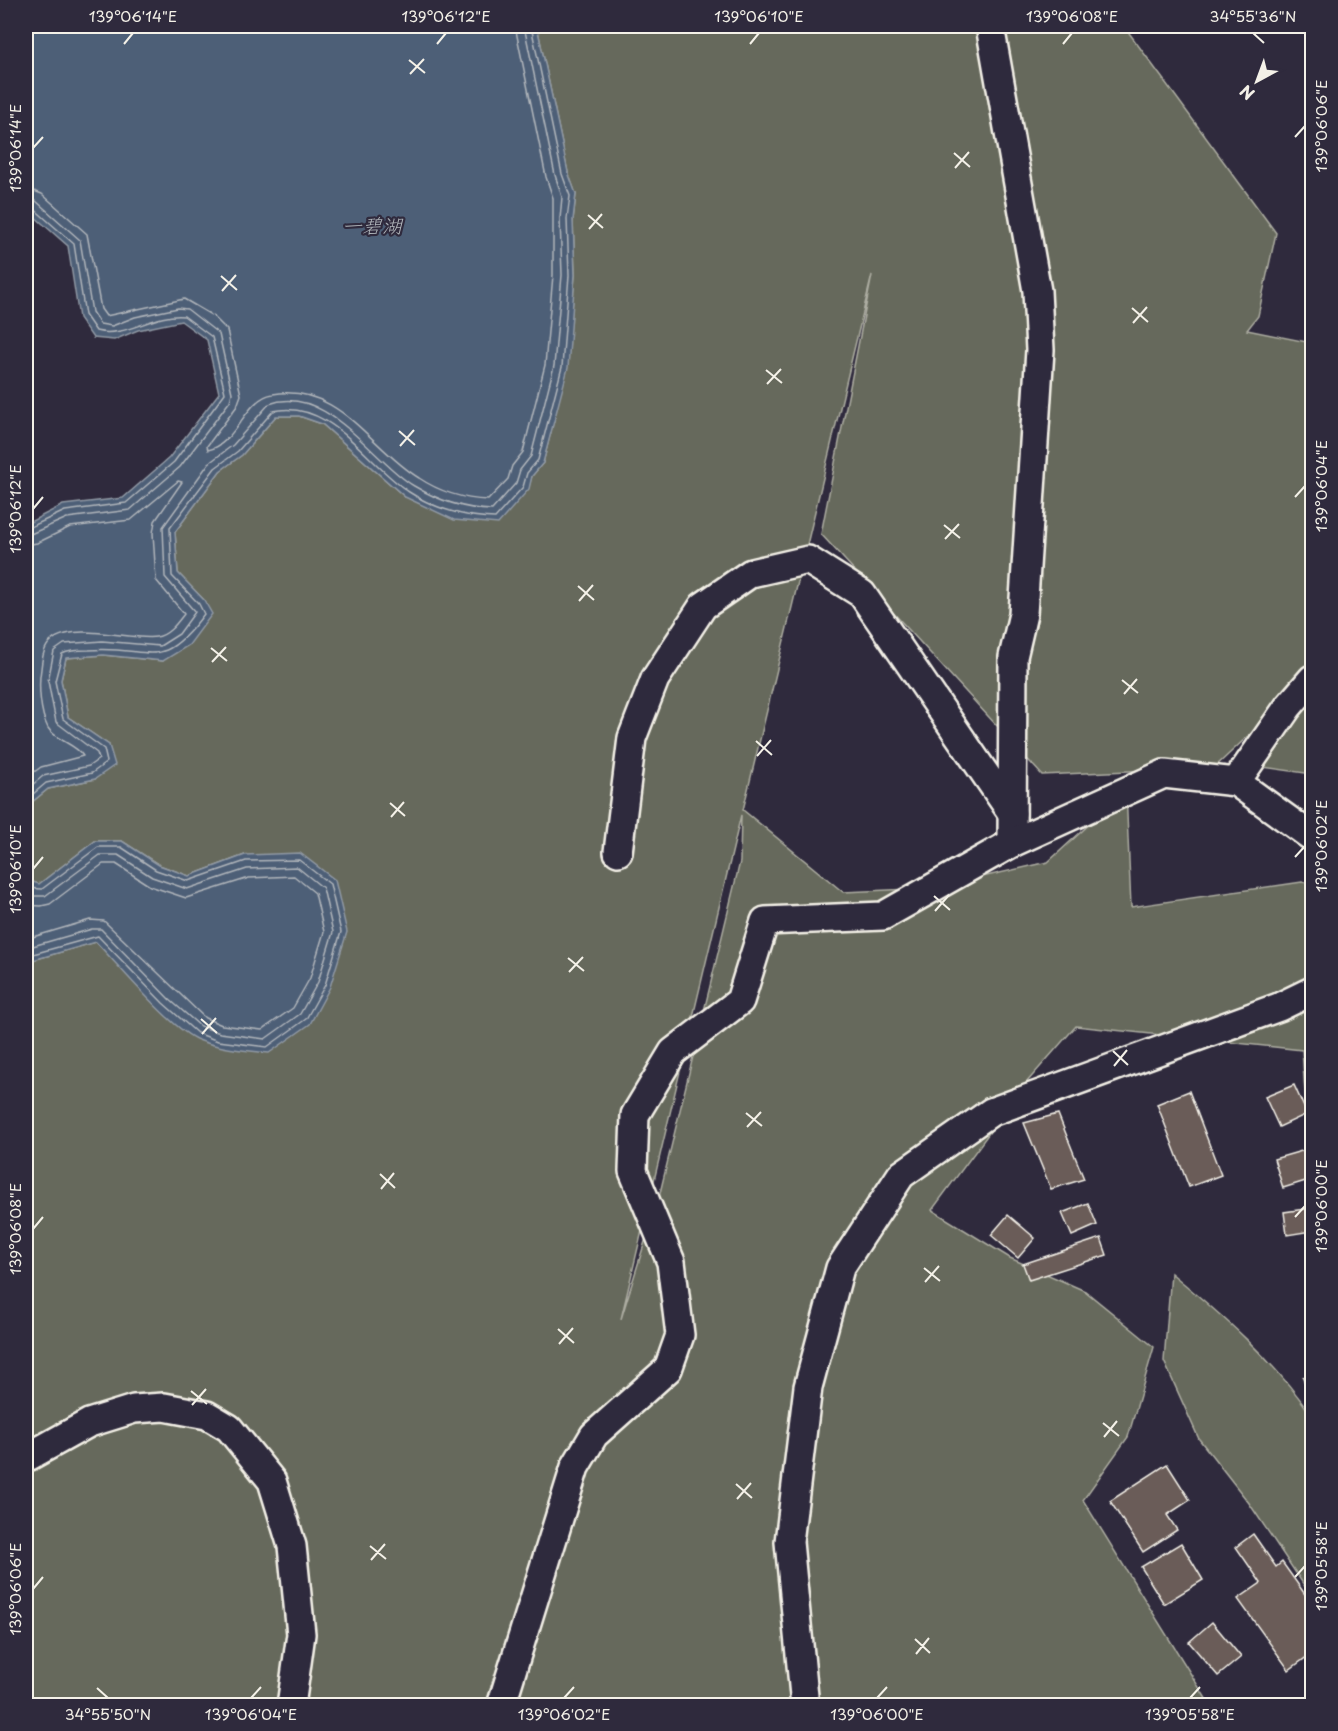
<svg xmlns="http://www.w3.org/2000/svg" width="1338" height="1731" viewBox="0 0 1338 1731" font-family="'Playpen Sans','Klee One',sans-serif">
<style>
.green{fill:#66695b;stroke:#adada2;stroke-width:1.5;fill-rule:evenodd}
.water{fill:#4d5e77;stroke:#9099a4;stroke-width:1.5}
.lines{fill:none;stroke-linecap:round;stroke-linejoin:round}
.shore{stroke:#b1b6bb;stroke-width:1.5}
.building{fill:#6b5c59;stroke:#f4f1e8;stroke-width:1.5}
.minor-casing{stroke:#f4f1e8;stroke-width:32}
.minor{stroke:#2f2a3d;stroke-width:27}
.ticks{fill:none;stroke:#f4f1e8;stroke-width:2}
.labels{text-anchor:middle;stroke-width:4.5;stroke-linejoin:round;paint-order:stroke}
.water-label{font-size:20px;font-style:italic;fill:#b1b6bb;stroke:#2f2a3d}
.neatline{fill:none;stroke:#f4f1e8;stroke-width:2}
.ticks-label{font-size:15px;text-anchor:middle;fill:#f4f1e8}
</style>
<rect width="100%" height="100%" fill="#2f2a3d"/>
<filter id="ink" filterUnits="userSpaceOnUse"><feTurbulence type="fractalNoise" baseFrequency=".0167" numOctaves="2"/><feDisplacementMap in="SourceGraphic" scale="12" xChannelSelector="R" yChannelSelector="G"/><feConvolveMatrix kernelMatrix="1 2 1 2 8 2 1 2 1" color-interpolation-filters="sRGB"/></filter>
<g filter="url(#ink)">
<!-- green -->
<g class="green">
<path d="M 537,26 L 1124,26 L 1276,233 L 1258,316 L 1247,330 L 1312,343 L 1312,676 L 1215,767 L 1042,775 L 821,534 L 872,275 L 743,810 L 843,892 L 934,888 L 1048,862 L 1126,791 L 1131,907 L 1302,882 L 1312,884 L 1312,1133 L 1307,1123 L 1302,1050 L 1076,1026 L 1026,1083 L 932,1210 L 1010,1258 L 1085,1291 L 1154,1347 L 1128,1437 L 1083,1500 L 1210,1705 L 26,1705 L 26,962 L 96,942 L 158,1007 L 245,855 L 189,876 L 159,865 L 122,841 L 95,841 L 39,884 L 26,880 L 26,807 L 48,789 L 95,779 L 109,745 L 68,717 L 61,680 L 66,658 L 103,655 L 163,661 L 204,600 L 178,573 L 175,532 L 220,471 L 242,455 L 276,416 L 299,416 L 322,424 L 405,497 L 528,489 L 532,476 L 543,463 L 567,368 L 575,275 L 573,220 L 576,194 L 568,173 ZM 741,815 L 740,862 L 660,1193 L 621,1319 Z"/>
<polygon points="1312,682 1312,774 1248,765"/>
<path d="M 1171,1273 C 1223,1316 1274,1360 1312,1416 L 1312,1597 L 1249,1503 L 1199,1439 L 1164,1361 Z"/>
</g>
<!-- water -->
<g class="water">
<polygon points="26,26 537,26 568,172 576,194 573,220 575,275 568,368 543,463 532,476 529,489 498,524 454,520 405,497 322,424 299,416 276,416 242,455 220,471 175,532 178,573 204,600 212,614 189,645 163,661 103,655 66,658 61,680 68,717 109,745 115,765 95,779 48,789 26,807 26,524 63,505 123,498 169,458 219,393 207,340 181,321 138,330 114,340 93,338 79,318 68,246 26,209"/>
<path d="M 95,841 L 122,841 L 159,865 L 189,876 L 245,855 L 300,853 L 335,880 L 347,932 L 330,987 L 310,1024 L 269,1053 C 245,1050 219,1049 196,1039 C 169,1026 119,966 96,942 L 26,962 L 26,880 L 39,884 Z"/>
</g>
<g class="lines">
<!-- shore -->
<g class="shore">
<path d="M 26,188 L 42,194 L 87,234 L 101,309 L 106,316 L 184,299 L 213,316 L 227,330 L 241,395 L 237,406 L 207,446 L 208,450 C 237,444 245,398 273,394 C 339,383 371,449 419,478 C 440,492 463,499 488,500 L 508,479 L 512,466 L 523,452 L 545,365 L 553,275 L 553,198 L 546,177 L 515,26"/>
<polyline points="26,198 36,201 80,240 92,312 100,324 112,326 135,317 178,308 187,309 219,334 232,393 230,401 180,467 130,510 67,518 26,536"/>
<path d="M 26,205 L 32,207 L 74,244 L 85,315 L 96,331 C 125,339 153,313 184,316 L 212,337 L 225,393 L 174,462 L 126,503 L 65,511 L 26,529"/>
<path d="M 26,545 L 37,543 L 70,527 L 131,520 L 178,481 L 182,482 L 155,521 L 153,533 L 156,580 L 184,614 C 177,623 168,636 156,637 C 131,641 69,620 49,643 C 43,650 42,660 41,669 C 38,685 40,713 48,728 C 56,741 76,744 83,756 L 41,767 L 26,778"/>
<path d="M 26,790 L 43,776 L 89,766 L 99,759 L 97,753 L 56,722 L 48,681 L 54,651 L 64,644 L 102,641 L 160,646 L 179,634 L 195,612 L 165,577 L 163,527 L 209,463 L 233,445 L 269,404 C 326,383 373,462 414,486 C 439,501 464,509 492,510 L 516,483 L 520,470 L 531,456 L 554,366 L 562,275 L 560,219 L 562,197 L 555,175 L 524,26"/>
<path d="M 26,800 L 46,783 L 92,773 L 107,762 L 104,749 L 63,719 L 55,681 L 62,654 C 69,650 80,650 89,650 C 151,645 159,675 204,614 L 199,604 L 172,576 L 170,528 L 215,468 L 238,451 L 273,411 C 331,398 367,465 409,492 C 435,509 464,517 495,518 L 523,487 L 527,473 L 538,460 L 562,367 L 569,275 L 567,219 L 570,196 L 562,174 L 531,26"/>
<polyline points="26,888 42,889 98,847 121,847 156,870 188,881 246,861 299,860 330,884 341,932 325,985 306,1019 267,1047 218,1041 197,1033 163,1003 98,936 26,956"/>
<polyline points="26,896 45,896 100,855 118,855 152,877 187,889 247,869 297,867 323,888 333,932 318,982 300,1014 265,1039 220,1033 200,1026 169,999 101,929 92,929 26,948"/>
<polyline points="26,905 41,906 50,904 103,864 116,864 150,886 186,898 249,878 294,876 315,893 324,932 310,978 293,1008 262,1030 222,1025 205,1018 104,921 90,920 26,939"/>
</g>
</g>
<!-- building -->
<g class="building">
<polygon points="1294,1085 1307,1114 1279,1127 1265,1097"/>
<polygon points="1189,1091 1221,1175 1189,1187 1157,1104"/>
<polygon points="1058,1114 1084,1179 1051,1189 1024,1123"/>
<polygon points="1312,1148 1312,1179 1283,1188 1274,1159"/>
<polygon points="1088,1203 1097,1225 1072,1236 1062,1213"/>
<polygon points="1312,1208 1312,1242 1311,1231 1287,1235 1284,1212"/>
<polygon points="1008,1215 1035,1238 1018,1258 991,1235"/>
<polygon points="1101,1238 1107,1255 1029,1280 1023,1264"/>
<polygon points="1312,1374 1312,1407 1303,1377"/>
<polygon points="1167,1464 1190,1500 1167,1515 1177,1530 1143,1552 1110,1501"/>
<polygon points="1253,1534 1276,1567 1282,1562 1312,1604 1312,1653 1289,1670 1238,1599 1261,1583 1236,1547"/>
<polygon points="1181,1543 1203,1580 1164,1604 1141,1567"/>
<polygon points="1212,1622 1241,1657 1218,1676 1189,1642"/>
</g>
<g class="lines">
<!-- minor casing -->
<g class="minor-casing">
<g id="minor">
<polyline points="990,26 1037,291 1040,350 1023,614 1013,657 1012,843"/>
<polyline points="1236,782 1288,707 1312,679"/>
<polyline points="618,852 632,738 655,679 703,606 751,573 808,560 862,594 1012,813"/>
<polyline points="26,1458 89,1423 134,1409 164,1407 207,1415 229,1428 272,1481 292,1546 301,1634 291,1706"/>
<polyline points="501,1706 575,1467 594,1435 668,1369 680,1335 671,1262 633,1171 635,1115 673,1052 740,1001 765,921 883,916 1012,843 1164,774 1236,782 1312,837"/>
<polyline points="805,1706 789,1542 808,1387 840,1268 901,1175 991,1112 1279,1007 1312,991"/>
</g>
</g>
<!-- minor -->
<use href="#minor" class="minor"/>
</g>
</g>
<!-- ticks -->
<path class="ticks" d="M 1253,33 L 1264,43M 124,44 L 133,33M 437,44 L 446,33M 750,44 L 759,33M 1063,44 L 1072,33M 409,60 L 425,73M 410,74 L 424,59M 1295,137 L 1305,126M 33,148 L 43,137M 954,153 L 970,167M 955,168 L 969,152M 588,215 L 603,228M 589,229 L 602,214M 221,276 L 237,290M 222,291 L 236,275M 1132,308 L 1148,322M 1133,323 L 1147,307M 766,370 L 782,383M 767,384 L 781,369M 399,431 L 415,445M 400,446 L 414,430M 1295,497 L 1305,486M 33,509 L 43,497M 944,525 L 960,538M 945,539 L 959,524M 578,586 L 594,600M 579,601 L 593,585M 211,648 L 227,661M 212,662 L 226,647M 1122,680 L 1138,693M 1124,694 L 1137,679M 756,741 L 772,755M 757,756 L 771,740M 390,803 L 405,816M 391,817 L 404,802M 1295,857 L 1305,846M 33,869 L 43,857M 934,896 L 950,910M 935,911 L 949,895M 568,958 L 584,971M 569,972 L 583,957M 201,1019 L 217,1033M 202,1034 L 216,1018M 1113,1051 L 1128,1065M 1114,1066 L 1127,1050M 746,1113 L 762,1126M 747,1127 L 761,1112M 380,1174 L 395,1188M 381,1189 L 394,1173M 1295,1217 L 1305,1206M 33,1229 L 43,1217M 924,1268 L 940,1281M 925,1282 L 939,1266M 558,1329 L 574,1343M 559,1344 L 573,1328M 191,1391 L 207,1404M 192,1405 L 206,1389M 1103,1423 L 1119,1436M 1104,1437 L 1117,1421M 736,1484 L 752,1498M 737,1499 L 751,1483M 370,1546 L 386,1559M 371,1560 L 385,1544M 1295,1577 L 1305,1566M 33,1589 L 43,1577M 915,1639 L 930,1653M 916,1654 L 929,1638M 97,1688 L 108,1698M 251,1698 L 261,1687M 564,1698 L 574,1687M 877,1698 L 887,1687M 1190,1698 L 1200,1687"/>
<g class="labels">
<!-- water labels -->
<g class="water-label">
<text x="372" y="233">一碧湖</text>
</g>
</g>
<!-- margin -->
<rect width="1338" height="1731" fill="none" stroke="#2f2a3d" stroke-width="66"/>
<!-- north arrow -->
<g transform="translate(1257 81) rotate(221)" stroke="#2f2a3d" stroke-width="4.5" paint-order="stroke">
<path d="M0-4.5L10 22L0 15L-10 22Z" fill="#f4f1e8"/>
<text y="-9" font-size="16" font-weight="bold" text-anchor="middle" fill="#f4f1e8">N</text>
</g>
<rect x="33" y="33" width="1272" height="1665" class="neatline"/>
<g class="ticks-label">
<text x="133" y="22">139°06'14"E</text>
<text x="446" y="22">139°06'12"E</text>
<text x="759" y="22">139°06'10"E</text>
<text x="1072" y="22">139°06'08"E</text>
<text x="1253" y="22">34°55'36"N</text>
<text transform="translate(1322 126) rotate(-90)" y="5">139°06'06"E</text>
<text transform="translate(16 148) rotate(-90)" y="5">139°06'14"E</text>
<text transform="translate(1322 486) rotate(-90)" y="5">139°06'04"E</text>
<text transform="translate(16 509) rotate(-90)" y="5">139°06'12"E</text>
<text transform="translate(1322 846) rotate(-90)" y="5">139°06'02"E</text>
<text transform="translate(16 869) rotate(-90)" y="5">139°06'10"E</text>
<text transform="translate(1322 1206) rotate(-90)" y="5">139°06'00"E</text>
<text transform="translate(16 1229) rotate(-90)" y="5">139°06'08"E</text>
<text transform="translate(1322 1566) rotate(-90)" y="5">139°05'58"E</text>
<text transform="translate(16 1589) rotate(-90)" y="5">139°06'06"E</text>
<text x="108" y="1720">34°55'50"N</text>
<text x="251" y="1720">139°06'04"E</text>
<text x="564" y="1720">139°06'02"E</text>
<text x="877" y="1720">139°06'00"E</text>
<text x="1190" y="1720">139°05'58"E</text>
</g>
</svg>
